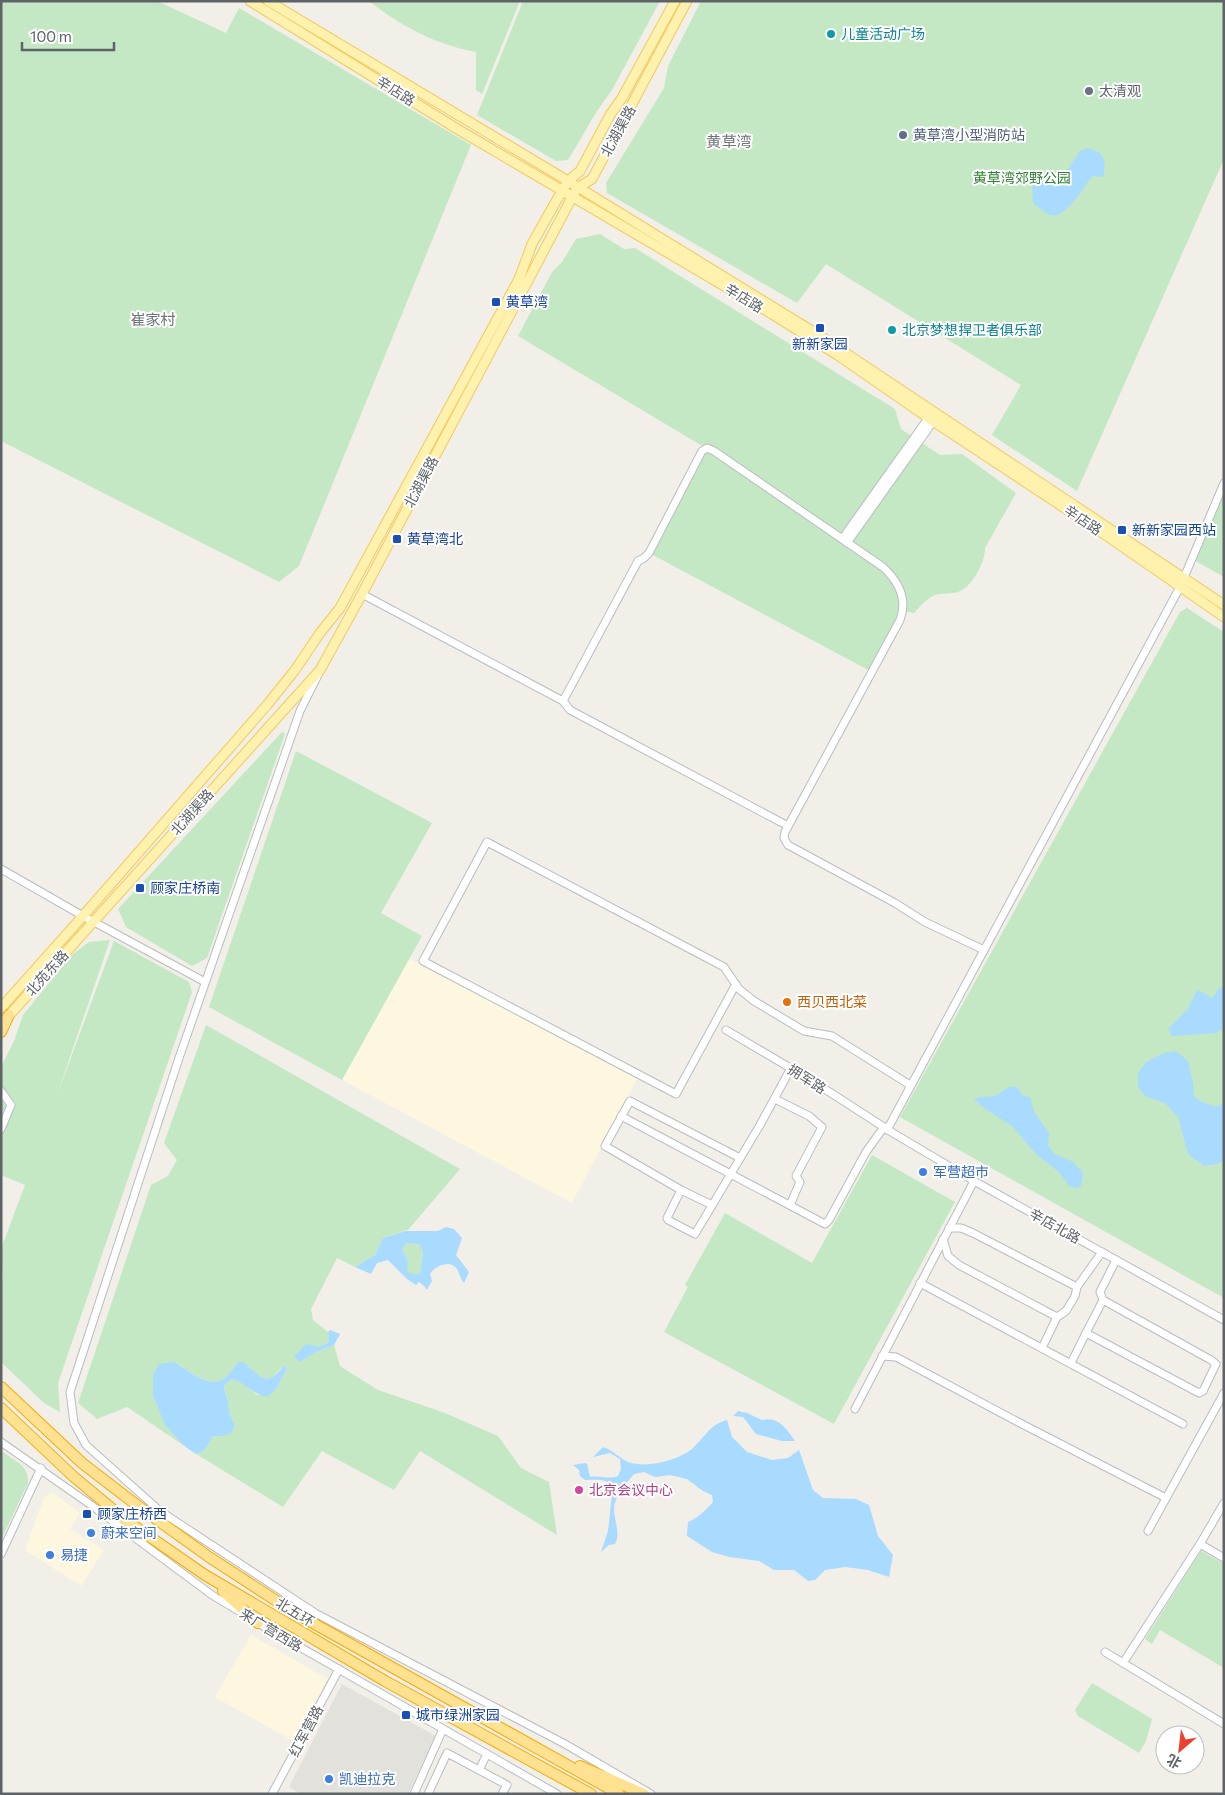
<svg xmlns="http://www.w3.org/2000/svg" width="1225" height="1795" viewBox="0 0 1225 1795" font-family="Commissioner,'Noto Sans SC',sans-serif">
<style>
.commercial{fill:#fef7df}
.industrial{fill:#e2e1db}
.green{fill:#c4e8c4}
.water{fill:#a9daff;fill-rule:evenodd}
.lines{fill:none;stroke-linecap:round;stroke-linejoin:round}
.minor-casing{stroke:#b9bcc1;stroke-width:9}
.major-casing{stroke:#f4c95d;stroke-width:11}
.highway-casing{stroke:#f8aa00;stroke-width:12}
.minor{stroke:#fff;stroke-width:7}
.major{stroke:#fff2ae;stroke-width:9}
.highway{stroke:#fee291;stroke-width:10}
.culture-dot{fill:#0f9aa8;stroke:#fff;stroke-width:2}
.worship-dot{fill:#6b7280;stroke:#fff;stroke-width:2}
.service-dot{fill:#5c6f8a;stroke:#fff;stroke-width:2}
.transit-dot{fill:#1a4fb4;stroke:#fff;stroke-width:2}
.food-dot{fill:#e8710a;stroke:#fff;stroke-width:2}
.shop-dot{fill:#3f7fe0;stroke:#fff;stroke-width:2}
.hotel-dot{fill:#d1479c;stroke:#fff;stroke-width:2}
.labels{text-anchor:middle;stroke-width:4;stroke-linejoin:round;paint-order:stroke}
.culture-label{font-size:14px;fill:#0d838f;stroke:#fff;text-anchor:start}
.street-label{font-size:14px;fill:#5e6368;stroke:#fff}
.worship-label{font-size:14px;fill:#5b616d;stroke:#fff;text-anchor:start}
.service-label{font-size:14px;fill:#4e5e75;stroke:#fff;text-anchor:start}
.park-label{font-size:14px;fill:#338237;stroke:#fff}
.transit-label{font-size:14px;fill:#164399;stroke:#fff;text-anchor:start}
.food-label{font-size:14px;fill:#c56008;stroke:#fff;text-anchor:start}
.shop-label{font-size:14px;fill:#366cbe;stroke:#fff;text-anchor:start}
.hotel-label{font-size:14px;fill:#b23c85;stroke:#fff;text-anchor:start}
.neighbourhood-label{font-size:15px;fill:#6f757a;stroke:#fff}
</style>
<rect width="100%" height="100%" fill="#f1efe7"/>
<!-- commercial -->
<g class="commercial">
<polygon points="409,959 637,1079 572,1203 342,1080"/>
<polygon points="53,1492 80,1513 70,1529 104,1550 81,1586 25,1550 44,1497"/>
<polygon points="251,1635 328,1679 293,1741 215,1697"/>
</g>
<!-- industrial -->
<polygon class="industrial" points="342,1684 436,1736 408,1794 300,1794 289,1787"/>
<!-- green -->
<g class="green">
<polygon points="1,1 157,1 226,33 239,8 471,145 299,566 279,582 1,441"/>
<path d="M 369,1 L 520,1 L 482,94 L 476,90 L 476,52 C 437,45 400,26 369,1 Z"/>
<polygon points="523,1 660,1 612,90 597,111 568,160 556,161 477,115"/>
<polygon points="701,1 1224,1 1224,159 1077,491 992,435 1021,385 826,264 797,303 607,193 606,183 664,88 668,66"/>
<path d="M 600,234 L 624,249 L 635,248 L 895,409 L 901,429 L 940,455 L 962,454 L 1016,493 L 985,548 C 985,563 972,587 958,592 C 950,595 938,592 931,597 C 925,601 919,607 914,613 L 904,611 L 872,672 L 649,553 L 704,447 L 518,336 L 552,272 L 562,262 L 576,239 Z"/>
<polygon points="1224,490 1224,577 1194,560"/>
<polygon points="1187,608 1224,632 1224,1298 900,1117 1180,612"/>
<polygon points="282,732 285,734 207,958 192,966 126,927 118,909"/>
<polygon points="296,751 432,823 381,913 422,936 342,1080 209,1007"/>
<polygon points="110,940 56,1098 114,941 189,982 192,992 58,1383 60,1412 44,1403 1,1362 1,1284 3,1278 1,1249 25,1185 1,1175 1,1067 14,1041 23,1015 73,954 89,942"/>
<path d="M 206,1025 L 460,1169 L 408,1230 L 383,1238 L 375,1255 L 355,1267 L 337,1258 L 311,1309 L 313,1320 L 328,1332 L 329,1342 L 319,1347 L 300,1362 L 316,1352 L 334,1345 L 340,1366 L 378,1390 L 445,1413 L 498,1436 L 521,1468 L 549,1482 L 557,1535 L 420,1451 L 394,1490 L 322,1451 L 283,1507 L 196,1454 L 205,1450 L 213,1436 L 223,1436 L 235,1425 C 230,1415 229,1413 228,1402 C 227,1392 217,1386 234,1379 L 247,1385 L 257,1395 L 275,1390 L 287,1369 L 284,1365 L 272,1378 L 265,1379 L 257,1375 L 249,1367 L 238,1362 C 234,1367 230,1374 225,1378 C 209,1390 188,1370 174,1362 L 165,1425 L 183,1445 L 127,1407 L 97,1419 L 78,1403 L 151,1185 L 168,1176 L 177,1160 L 164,1143 Z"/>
<polygon points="872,1155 955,1202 834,1424 664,1332 688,1287 685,1285 725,1213 812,1263"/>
<path d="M 412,1243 L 420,1245 L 423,1253 L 420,1273 C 415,1275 411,1275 406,1270 L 408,1260 L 402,1250 L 405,1244 Z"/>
<path d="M 1,1451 C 15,1461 29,1465 28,1483 L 1,1540 Z"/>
<polygon points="1201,1551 1224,1564 1224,1668 1160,1630 1152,1644 1145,1639"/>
<polygon points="1092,1683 1152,1719 1146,1741 1139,1753 1078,1716 1075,1710"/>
</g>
<!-- water -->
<g class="water">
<path d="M 1086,148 C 1105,151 1107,161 1103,177 L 1092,176 C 1084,187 1065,220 1050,215 C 1044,212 1038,207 1033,203 L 1032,186 L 1049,175 L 1063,174 L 1069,168 L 1080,151 Z"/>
<polygon points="1219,988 1224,988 1224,1028 1216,1033 1172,1036 1168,1029 1188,1009 1197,990 1213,998"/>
<polygon points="1176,1051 1188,1061 1193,1083 1194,1096 1200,1101 1216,1107 1224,1103 1224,1160 1218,1164 1204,1166 1188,1154 1178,1117 1165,1103 1145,1096 1138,1087 1138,1074 1146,1062 1164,1053"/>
<polygon points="1009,1087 1017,1087 1023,1096 1030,1097 1034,1112 1049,1133 1048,1145 1054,1154 1073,1162 1083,1173 1081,1186 1077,1188 1069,1186 1059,1172 1037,1155 1012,1126 984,1108 974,1099 980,1097 995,1096"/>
<path d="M 446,1227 L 454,1229 L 462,1238 L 456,1255 L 469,1272 L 464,1283 C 460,1278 460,1274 457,1269 C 450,1259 435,1266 430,1274 L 432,1281 L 427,1290 L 424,1286 L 419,1282 L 416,1285 L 407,1279 L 388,1260 L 377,1263 L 371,1274 L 355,1267 L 375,1255 L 383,1238 L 406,1231 L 438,1231 ZM 412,1243 L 420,1245 L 423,1253 L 420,1273 C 415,1275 411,1275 407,1270 L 408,1260 L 402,1250 L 405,1244 Z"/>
<polygon points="330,1330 340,1334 334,1345 316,1352 300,1362 294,1357 306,1344 319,1347 329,1342 328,1332"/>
<path d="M 174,1362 C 188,1370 209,1390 225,1378 C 230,1374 234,1367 238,1362 L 243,1362 C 261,1376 266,1390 284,1365 L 287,1369 L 275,1390 L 267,1397 C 254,1394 246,1385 234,1379 C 217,1386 227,1392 228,1402 C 229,1413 230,1415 235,1425 L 231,1433 L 223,1436 L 213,1436 L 205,1450 L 196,1454 L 183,1445 L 165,1425 L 153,1395 L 153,1375 L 159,1364 Z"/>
<path d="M 738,1411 L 747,1413 L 762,1420 C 778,1416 787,1429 795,1441 L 782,1441 L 756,1434 L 743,1417 L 733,1416 Z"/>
<path d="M 727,1420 L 732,1437 L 747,1452 L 772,1460 L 788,1458 L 799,1450 L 813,1490 L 823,1498 L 856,1499 L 869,1505 L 878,1536 L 893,1555 L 889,1577 L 868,1570 L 845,1567 L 825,1570 L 815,1580 L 808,1581 L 794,1570 L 774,1570 L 759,1561 L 729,1557 L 712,1552 L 687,1536 L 688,1522 C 698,1518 706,1510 713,1502 L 712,1495 L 703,1491 L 687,1479 L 670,1475 L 655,1477 L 644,1472 L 634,1474 C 626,1484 614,1496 614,1509 C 614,1521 621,1532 615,1544 L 609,1545 L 601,1552 L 608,1531 L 612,1495 L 616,1488 C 607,1478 597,1480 585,1480 L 580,1476 L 579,1470 L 573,1465 L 585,1463 L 587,1464 L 590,1477 C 600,1475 609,1480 618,1476 L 621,1469 L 620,1459 L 610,1453 L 593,1457 L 603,1447 C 614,1451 617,1456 626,1461 C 643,1470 683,1460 695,1446 C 708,1433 710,1425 727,1420 Z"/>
</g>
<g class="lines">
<!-- minor casing -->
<g class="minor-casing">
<g id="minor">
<polyline points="842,539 931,414"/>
<polyline points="847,543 935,419"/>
<polyline points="362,594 563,701 570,710 788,826"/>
<polyline points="318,675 300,711 179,1058 70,1392 74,1423 86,1445 160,1511 315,1613 565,1744 651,1794"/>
<path d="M 563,701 L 638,561 L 644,558 L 649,553 L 702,451 L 707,448 L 714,451 L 883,567 C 899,582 908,599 900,620 L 785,832 L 784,838 L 788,845 L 895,903 L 925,922 L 984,950"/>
<polyline points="1,869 83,916 205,982"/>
<polyline points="736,984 676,1094 423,961 487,842 724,967 739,989 754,1001 804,1031 832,1036 910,1085"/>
<polyline points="726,1030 814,1082 893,1133 974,1181 1224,1320"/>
<polyline points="1,1091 11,1105 1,1129"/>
<polyline points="775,1099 809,1116 822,1127 796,1176 800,1182 790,1205"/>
<polyline points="621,1116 825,1224 829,1220 866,1152 884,1127"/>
<polyline points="887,1130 1180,587 1224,483"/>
<polyline points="681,1190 667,1218 668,1220 695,1234 760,1125 791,1068"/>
<polyline points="712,1205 681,1190 605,1146 630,1101 740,1158"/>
<polyline points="949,1228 961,1228 973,1233 1077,1287"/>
<polyline points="943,1239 948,1256 959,1265 1057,1317"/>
<polyline points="920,1283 1183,1424"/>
<polyline points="1103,1300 1086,1333 1199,1393 1203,1391 1216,1364 1211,1360 1103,1300 1100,1292 1116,1260"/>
<polyline points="1042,1348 1057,1317 1066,1311 1075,1296 1077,1287 1102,1252"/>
<polyline points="882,1356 896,1357 1018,1422 1166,1498"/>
<polyline points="1071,1363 1086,1333"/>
<polyline points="855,1409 974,1181"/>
<polyline points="1,1442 91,1505 212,1595 242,1613"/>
<polyline points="1148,1531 1224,1393"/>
<polyline points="1200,1544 1224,1558"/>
<polyline points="1,1554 41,1468"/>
<polyline points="256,1622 557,1794"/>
<polyline points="1105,1652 1224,1724"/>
<polyline points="1123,1663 1200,1544 1224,1503"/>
<polyline points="479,1770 487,1754"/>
<polyline points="272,1794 339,1669"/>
<polyline points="414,1794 443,1729"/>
<polyline points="428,1794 447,1753 507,1785 502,1794"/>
</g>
</g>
<!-- major casing -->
<g class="major-casing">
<g id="major">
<polyline points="250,1 459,130 772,314 839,356 933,421 1110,538 1224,617"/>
<polyline points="268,1 568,181 817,334 1224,605"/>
<polyline points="1,1008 83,916 267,705 295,670 320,633 340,608 519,279 532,244 555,203 568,181 580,171 610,115 622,98 675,1"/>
<polyline points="5,1020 320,670 362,594 577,188 592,179 687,1"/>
</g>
</g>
<!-- highway casing -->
<g class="highway-casing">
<g id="highway">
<polyline points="1,1032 9,1015"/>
<polyline points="1,1387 82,1463 134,1503 209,1557 295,1613 619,1794"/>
<polyline points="1,1408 74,1477 127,1521 205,1575 385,1681 591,1794"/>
<polyline points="223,1591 258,1623"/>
<polyline points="580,1766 644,1794"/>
</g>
</g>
<!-- minor -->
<use href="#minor" class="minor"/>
<!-- major -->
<use href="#major" class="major"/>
<!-- highway -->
<use href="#highway" class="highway"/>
</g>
<!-- markers -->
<g class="culture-dot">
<circle cx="831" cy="34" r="5"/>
<circle cx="892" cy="330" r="5"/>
</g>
<circle class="worship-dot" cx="1089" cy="91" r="5"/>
<circle class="service-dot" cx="903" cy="135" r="5"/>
<g class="transit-dot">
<rect x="491" y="297" width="10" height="10" rx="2.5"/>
<rect x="815" y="323" width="10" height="10" rx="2.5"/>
<rect x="1117" y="525" width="10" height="10" rx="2.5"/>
<rect x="392" y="534" width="10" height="10" rx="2.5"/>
<rect x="135" y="883" width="10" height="10" rx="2.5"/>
<rect x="82" y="1509" width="10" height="10" rx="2.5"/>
<rect x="401" y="1710" width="10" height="10" rx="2.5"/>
</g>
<circle class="food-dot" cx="787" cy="1002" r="5"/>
<g class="shop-dot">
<circle cx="923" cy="1172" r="5"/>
<circle cx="91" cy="1533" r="5"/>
<circle cx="50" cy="1555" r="5"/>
<circle cx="329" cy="1779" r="5"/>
</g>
<circle class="hotel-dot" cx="579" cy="1490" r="5"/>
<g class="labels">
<!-- culture labels -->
<g class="culture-label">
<text x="841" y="39">儿童活动广场</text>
<text x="902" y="335">北京梦想捍卫者俱乐部</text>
</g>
<!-- street labels -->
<g class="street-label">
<text transform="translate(396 91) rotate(32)" y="5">辛店路</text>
<text transform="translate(618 131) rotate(-61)" y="5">北湖渠路</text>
<text transform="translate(744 298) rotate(31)" y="5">辛店路</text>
<text transform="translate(421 482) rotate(-62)" y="5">北湖渠路</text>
<text transform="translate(1083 520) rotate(34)" y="5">辛店路</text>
<text transform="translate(192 812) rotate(-48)" y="5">北湖渠路</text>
<text transform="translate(47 973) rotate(-48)" y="5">北苑东路</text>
<text transform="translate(807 1079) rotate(32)" y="5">拥军路</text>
<text transform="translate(1055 1226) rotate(29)" y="5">辛店北路</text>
<text transform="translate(295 1612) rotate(31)" y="5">北五环</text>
<text transform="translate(271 1630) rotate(31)" y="5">来广营西路</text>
<text transform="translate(306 1731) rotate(-62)" y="5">红军营路</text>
</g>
<!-- worship labels -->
<g class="worship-label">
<text x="1099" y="96">太清观</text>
</g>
<!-- service labels -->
<g class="service-label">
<text x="913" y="140">黄草湾小型消防站</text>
</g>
<!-- park labels -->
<g class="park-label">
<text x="1022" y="183">黄草湾郊野公园</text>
</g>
<!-- transit labels -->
<g class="transit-label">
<text x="506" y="307">黄草湾</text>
<text x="820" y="349" text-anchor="middle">新新家园</text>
<text x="1132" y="535">新新家园西站</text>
<text x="407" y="544">黄草湾北</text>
<text x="150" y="893">顾家庄桥南</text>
<text x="97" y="1519">顾家庄桥西</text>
<text x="416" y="1720">城市绿洲家园</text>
</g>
<!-- food labels -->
<g class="food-label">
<text x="797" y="1007">西贝西北菜</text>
</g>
<!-- shop labels -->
<g class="shop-label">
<text x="933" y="1177">军营超市</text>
<text x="101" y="1538">蔚来空间</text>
<text x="60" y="1560">易捷</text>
<text x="339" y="1784">凯迪拉克</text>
</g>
<!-- hotel labels -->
<g class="hotel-label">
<text x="589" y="1495">北京会议中心</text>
</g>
<!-- neighbourhood labels -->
<g class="neighbourhood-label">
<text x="729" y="147">黄草湾</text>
<text x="153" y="325">崔家村</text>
</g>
</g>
<!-- border -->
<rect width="1225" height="1795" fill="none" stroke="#5e6368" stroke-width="5"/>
<!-- north arrow -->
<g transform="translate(1180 1750) rotate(208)"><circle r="24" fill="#ffffff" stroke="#bfc1c3"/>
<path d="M0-4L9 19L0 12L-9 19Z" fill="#ec4032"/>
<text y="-8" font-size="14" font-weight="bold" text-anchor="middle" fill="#5e6368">北</text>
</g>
<!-- scale -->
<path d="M22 42v8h92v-8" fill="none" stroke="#5e6368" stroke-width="2.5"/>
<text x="30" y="42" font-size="15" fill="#5e6368" stroke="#ffffff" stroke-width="4" paint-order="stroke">100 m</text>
</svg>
